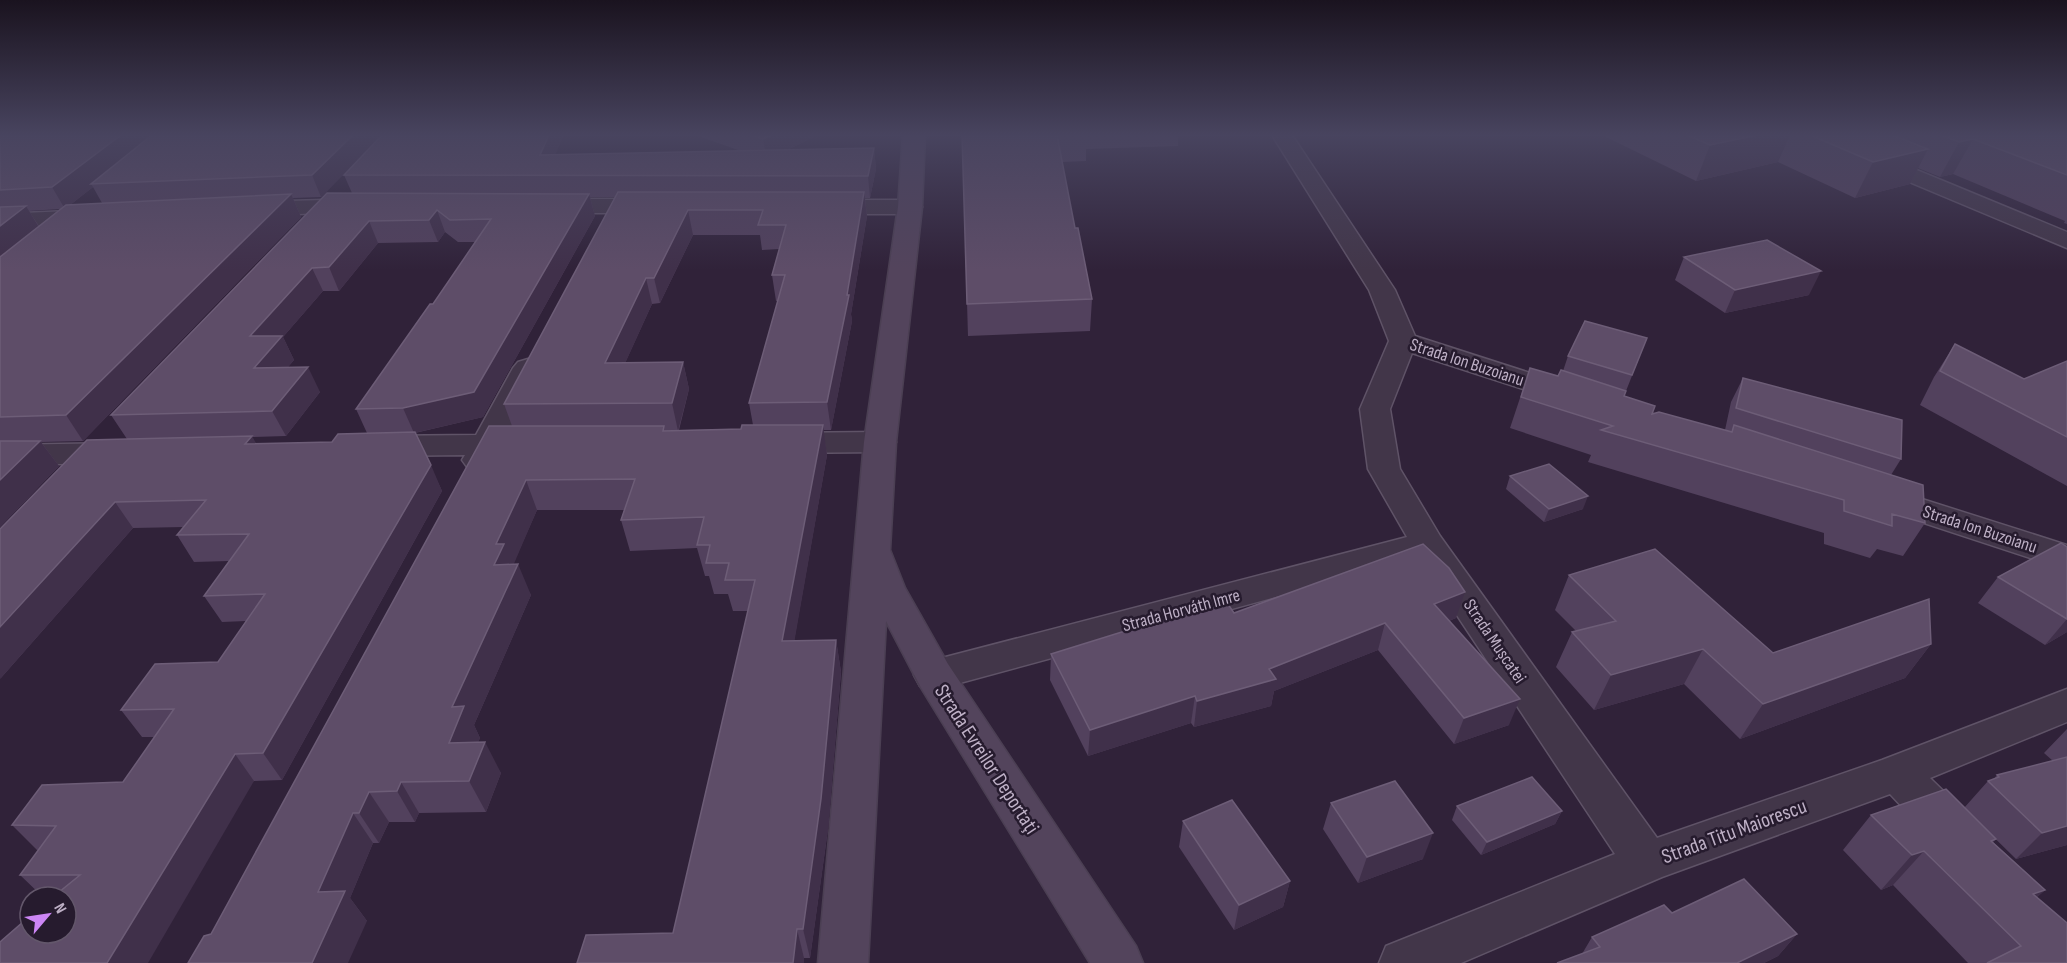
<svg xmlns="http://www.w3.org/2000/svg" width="2067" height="963" viewBox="0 0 2067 963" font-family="'Sofia Sans Condensed',sans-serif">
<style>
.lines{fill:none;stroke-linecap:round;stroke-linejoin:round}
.street-casing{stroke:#5f5367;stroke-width:3}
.secondary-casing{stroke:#4b3f53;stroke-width:3}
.street{fill:#423649;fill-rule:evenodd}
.secondary{fill:#53445c;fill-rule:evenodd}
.wall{fill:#52415d;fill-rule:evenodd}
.shaded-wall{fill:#40304a}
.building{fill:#5e4d68;stroke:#6d5d77;stroke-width:1.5}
.labels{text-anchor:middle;stroke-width:5;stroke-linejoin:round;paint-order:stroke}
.street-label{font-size:18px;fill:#beb0c6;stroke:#261b2e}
.near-street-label{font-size:21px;fill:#beb0c6;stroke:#261b2e}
</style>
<rect width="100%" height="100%" fill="#302239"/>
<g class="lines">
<!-- street casing -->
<g class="street-casing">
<g id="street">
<polygon points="1272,135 1292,135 1395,290 1415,336 1580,389 1584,395 1580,401 1569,404 1412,353 1390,409 1400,469 1440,536 1657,838 1882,760 2067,689 2067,722 1930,778 1968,815 1974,829 1968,843 1952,849 1936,843 1890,794 1662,877 1461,963 1379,963 1386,946 1615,854 1419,558 934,690 920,686 914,675 920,664 934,660 1407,537 1368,469 1360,409 1389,341 1369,290"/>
<polygon points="1803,135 1832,135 2067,232 2067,248 1807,139"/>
<polygon points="358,199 366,201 370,206 366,211 254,216 246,214 242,209 246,204 254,202"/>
<polygon points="547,199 655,199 663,201 667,206 663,211 655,213 547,213 539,211 535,206 539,201"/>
<polygon points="820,200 910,200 918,202 922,207 918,212 910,214 820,214 812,212 808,207 812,202"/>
<polygon points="91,210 99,212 103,217 99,222 0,228 0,214"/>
<polygon points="528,359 538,362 543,368 508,434 535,437 540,444 535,451 524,454 497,454 489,467 478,470 467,467 462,460 465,455 377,456 366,453 361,446 366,439 377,436 476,435 513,368 518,362"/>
<polygon points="880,432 891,435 896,442 891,449 880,452 779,453 768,450 763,443 768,436 779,433"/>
<polygon points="119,443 130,446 135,453 130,460 119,463 0,465 0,445"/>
<polygon points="1881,486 2067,545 2067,570 1869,505 1864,497 1869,489"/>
</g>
</g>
<!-- secondary casing -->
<g class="secondary-casing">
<polygon id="secondary" points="903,135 925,135 922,207 896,442 890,550 905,588 948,664 1136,946 1143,963 1090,963 920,686 886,621 868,963 818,963 864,442 898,207"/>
</g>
<!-- street -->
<use href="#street" class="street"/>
<!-- secondary -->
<use href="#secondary" class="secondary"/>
</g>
<!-- wall -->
<g class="wall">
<path d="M 0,135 L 382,135 L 321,197 L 293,198 L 301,217 L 83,441 L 41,442 L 59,466 L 0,527 ZM 93,187 L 102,203 L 70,205 ZM 60,209 L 39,226 L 29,211 Z"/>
<path d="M 695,135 L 818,135 L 787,150 L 874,148 L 876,169 L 870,198 L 865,198 L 867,216 L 851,314 L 852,321 L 831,430 L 823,430 L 827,455 L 794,641 L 836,640 L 841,672 L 828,829 L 810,958 L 804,958 L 804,963 L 577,963 L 673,933 L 748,611 L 733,611 L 728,594 L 714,594 L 709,576 L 705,576 L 697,548 L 630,551 L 621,520 L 624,510 L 537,510 L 513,564 L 531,595 L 474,725 L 480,738 L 478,742 L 501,773 L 486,812 L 419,813 L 415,822 L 389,822 L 379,843 L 373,843 L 350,898 L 367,921 L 211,934 L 512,426 L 504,404 L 616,197 L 590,197 L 595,216 L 483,417 L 415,433 L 442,491 L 282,780 L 254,781 L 66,897 L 43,897 L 20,875 L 38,851 L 12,825 L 123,782 L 155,737 L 142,737 L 121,710 L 218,662 L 246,621 L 222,622 L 204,596 L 229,561 L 194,562 L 177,535 L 184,527 L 133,528 L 0,679 L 127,439 L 111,415 L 352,193 L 344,175 L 555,155 L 741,151 ZM 445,232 L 458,242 L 476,242 L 433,304 L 356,409 L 367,433 L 332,442 L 256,444 L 252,437 L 286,436 L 320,392 L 288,367 L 294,360 L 283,337 L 323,291 L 339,291 L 378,243 L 438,242 ZM 693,235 L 760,235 L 762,250 L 779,249 L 772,275 L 776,301 L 778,301 L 749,403 L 753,425 L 741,429 L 679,430 L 689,389 L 683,362 L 625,363 L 652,304 L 660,303 Z"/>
<polygon points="962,135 1178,135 1178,146 1086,149 1086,161 1062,162 1075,228 1092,299 1090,331 968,336"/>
<polygon points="1602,135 2067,135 2067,224 2064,223 2065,221 1953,174 1940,177 1918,168 1910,184 1855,198 1778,162 1696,181"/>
<polygon points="1684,257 1809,295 1725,313 1675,280"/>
<polygon points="1647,338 1624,396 1652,414 1725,430 1731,402 1743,378 1901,459 1891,475 1925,523 1903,556 1877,549 1870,558 1824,544 1824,533 1588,462 1591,455 1510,428 1530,368 1558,376 1563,371 1568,356"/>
<polygon points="1955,344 2024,379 2067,361 2067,486 1920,405 1934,377"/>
<polygon points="1510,476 1583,509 1544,522 1506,489"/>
<polygon points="2067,547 2067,632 2045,645 1978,603 1998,577"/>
<polygon points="1569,575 1773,653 1931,644 1905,678 1740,739 1684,684 1594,710 1556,667 1572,632 1576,631 1555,610"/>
<polygon points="1234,613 1456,618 1449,621 1509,725 1454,744 1378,650 1274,691 1271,706 1194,727 1191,723 1088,756 1050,680 1051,654"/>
<polygon points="2067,729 2067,845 2016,859 1964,808 1988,781 1993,780 1997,775 2053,761 2044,753"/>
<polygon points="1331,803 1423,859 1358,883 1323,829"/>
<polygon points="1457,806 1562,811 1555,824 1481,855 1452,820"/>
<polygon points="1871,815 1996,839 1993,842 2045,890 2037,897 2067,963 1968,963 1893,885 1881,890 1843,850"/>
<polygon points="1183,821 1290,881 1283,907 1234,930 1179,847"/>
<polygon points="1672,913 1797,934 1778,956 1764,963 1557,963 1582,954 1592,937"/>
</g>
<!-- shaded-wall -->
<g class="shaded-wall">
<polygon points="121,135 158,135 91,184 93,187 65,209 52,187"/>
<polygon points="353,135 382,135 321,197 312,175"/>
<polygon points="549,135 564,135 546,176 540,155"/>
<polygon points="772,135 818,135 767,160 763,139"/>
<polygon points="1758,135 1790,135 1778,162 1696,181 1710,145"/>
<polygon points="1973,139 1953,174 1940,177 1959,142"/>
<polygon points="874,148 876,169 870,198 868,176"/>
<polygon points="1928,149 1910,184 1855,198 1873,162"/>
<polygon points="864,192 867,216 851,314 852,321 831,430 827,402"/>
<polygon points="291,194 301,217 83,441 66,415"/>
<polygon points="589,194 595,216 483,417 414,433 403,408"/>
<polygon points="26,206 40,229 0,260 0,226"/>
<polygon points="437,210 445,232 438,242 429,220"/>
<polygon points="688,210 693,235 660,303 654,278"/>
<polygon points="369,221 378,243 339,291 329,267"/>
<polygon points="312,268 323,291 283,337 294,360 267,392 254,368 250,336"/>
<polygon points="1821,271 1809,295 1725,313 1735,290"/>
<polygon points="646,278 652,304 613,390 605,363"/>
<polygon points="683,362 689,389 678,431 672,403"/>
<polygon points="308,367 320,392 286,436 272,411"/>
<polygon points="823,425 827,455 789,672 782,641"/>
<polygon points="252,436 266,461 245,444"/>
<polygon points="40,441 59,466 0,527 0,480"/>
<polygon points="431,465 442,491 282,780 263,753"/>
<polygon points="526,480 537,510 513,566 518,564 531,595 474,725 480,738 465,774 449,743 452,707 494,565 496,544"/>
<polygon points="1588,496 1583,509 1544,522 1549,509"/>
<polygon points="115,502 133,528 0,679 0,627"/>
<polygon points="1465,592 1456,618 1426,630 1434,604"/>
<polygon points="2067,619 2067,632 2045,645"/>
<polygon points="1385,623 1378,650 1274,691 1271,706 1194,727 1197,701 1269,669"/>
<polygon points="836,640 841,672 828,829 810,958 803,929"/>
<polygon points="1931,644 1905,678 1740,739 1763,704"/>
<polygon points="1703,649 1684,684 1594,710 1611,675"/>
<polygon points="1195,696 1191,723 1088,756 1090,730"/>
<polygon points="1520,699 1509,725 1454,744 1464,718"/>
<polygon points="485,742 501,773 486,812 469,781"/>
<polygon points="235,754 254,781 148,963 107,963"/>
<polygon points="401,782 419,813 415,822 397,791"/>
<polygon points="369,792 389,822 379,843 359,813"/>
<polygon points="1562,811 1555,824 1481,855 1487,842"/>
<polygon points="353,813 373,843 350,898 367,921 348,963 312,963 318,892"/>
<polygon points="2067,826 2067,845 2016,859 2042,833"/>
<polygon points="1433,833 1423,859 1358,883 1367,857"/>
<polygon points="1924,851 1893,885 1881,890 1912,855"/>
<polygon points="1290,881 1283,907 1234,930 1239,905"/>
<polygon points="2045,890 2009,924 2033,894"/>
<polygon points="797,929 804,958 804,963 793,963"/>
<polygon points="1797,934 1778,956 1764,963 1737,963"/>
</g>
<!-- building -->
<g class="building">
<polygon points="0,135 121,135 52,187 0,190"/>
<polygon points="152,135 353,135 312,175 91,184"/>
<polygon points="382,135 549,135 540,155 874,148 868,176 344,175"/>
<polygon points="751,135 772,135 763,139"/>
<polygon points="962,135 1057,135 1075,228 1078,228 1092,299 967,304"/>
<polygon points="1687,135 1758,135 1710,145"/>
<polygon points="1810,135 1892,135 1928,149 1873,162"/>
<polygon points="1941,135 2067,135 2067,175 1973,139 1959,142"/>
<polygon points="618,192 864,192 847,295 849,295 827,402 749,403 785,275 772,275 786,225 758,225 763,210 688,210 654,278 646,278 605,363 683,362 672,403 504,404"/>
<polygon points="327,193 589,194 474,392 403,408 356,409 430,304 433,304 491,219 450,220 437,210 429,220 369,221 329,267 312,268 250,336 282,336 254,368 308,367 272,411 111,415"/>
<polygon points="291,194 66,415 0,417 0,257 66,205"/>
<polygon points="26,206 0,226 0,207"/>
<polygon points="1767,240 1821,271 1735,290 1684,257"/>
<polygon points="1585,321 1647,338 1632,375 1568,356"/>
<polygon points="1955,344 2024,379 2067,361 2067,437 1940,371"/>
<polygon points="1530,368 1558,376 1561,370 1626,391 1624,396 1655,406 1652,414 1659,412 1732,432 1734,425 1923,485 1925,523 1892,514 1892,526 1844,511 1844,500 1601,430 1613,426 1521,397"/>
<polygon points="1743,378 1902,420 1901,459 1736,408"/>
<polygon points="742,425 823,425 782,641 836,640 821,799 803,929 797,929 793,963 577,963 586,935 673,933 755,580 725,580 729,563 706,563 710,545 697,545 704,517 621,520 635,479 526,480 496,544 504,544 494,565 518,564 452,707 464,706 449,743 485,742 469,781 401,782 397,791 369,792 359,813 353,813 318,892 345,891 312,963 188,963 204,936 211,934 489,426 664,426 663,431 741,429"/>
<polygon points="415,432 431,465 263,753 235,754 107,963 0,963 0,942 30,916 30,933 66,933 66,897 53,897 80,875 20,875 56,826 12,825 42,785 123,782 174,709 121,710 155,664 218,662 265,594 204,596 249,534 177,535 206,500 115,502 0,627 0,529 87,440 252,436 245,444 332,442 338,434"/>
<polygon points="0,441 40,441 0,480"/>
<polygon points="1549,464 1588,496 1549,509 1510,476"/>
<polygon points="2061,543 2067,547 2067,619 1998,577"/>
<polygon points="1423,544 1449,568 1465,592 1434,604 1520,699 1464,718 1385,623 1269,669 1276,679 1197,701 1195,696 1090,730 1051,654 1154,622 1228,604 1234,613"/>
<polygon points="1655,549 1773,653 1929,599 1931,644 1763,704 1703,649 1611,675 1572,632 1616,621 1569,575"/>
<polygon points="2067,757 2067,826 2042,833 1988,781 1999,777 1997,775"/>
<polygon points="1532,777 1562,811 1487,842 1457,806"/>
<polygon points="1395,781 1433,833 1367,857 1331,803"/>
<polygon points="1946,789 1996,839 1991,841 2045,890 2033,894 2067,923 2067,963 1987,963 2021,946 1924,851 1912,855 1871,815"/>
<polygon points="1232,800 1290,881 1239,905 1183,821"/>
<polygon points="1744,879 1797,934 1737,963 1557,963 1600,947 1592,937 1664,905 1672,913"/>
</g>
<!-- sky -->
<linearGradient id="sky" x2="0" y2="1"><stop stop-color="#1a131f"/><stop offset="0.5" stop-color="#48445f"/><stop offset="1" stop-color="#48445f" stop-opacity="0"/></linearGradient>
<rect width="2067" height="270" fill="url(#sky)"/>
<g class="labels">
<!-- street labels -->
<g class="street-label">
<text transform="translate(1467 362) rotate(18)" y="6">Strada Ion Buzoianu</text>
<text transform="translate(1980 529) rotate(18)" y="6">Strada Ion Buzoianu</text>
<text transform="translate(1181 610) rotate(-15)" y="6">Strada Horváth Imre</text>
<text transform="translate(1495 641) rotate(56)" y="6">Strada Mușcatei</text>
</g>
<!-- near-street labels -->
<g class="near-street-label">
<text transform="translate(987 759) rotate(57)" y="7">Strada Evreilor Deportaţi</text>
<text transform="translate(1734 831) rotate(-20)" y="7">Strada Titu Maiorescu</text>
</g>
</g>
<!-- north arrow -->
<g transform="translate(48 915) rotate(61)"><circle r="28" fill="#261b2e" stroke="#63576b" stroke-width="1.5"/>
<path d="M0-4.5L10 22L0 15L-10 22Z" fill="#cc86f5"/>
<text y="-9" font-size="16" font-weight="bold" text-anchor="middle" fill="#beb0c6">N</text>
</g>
</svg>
